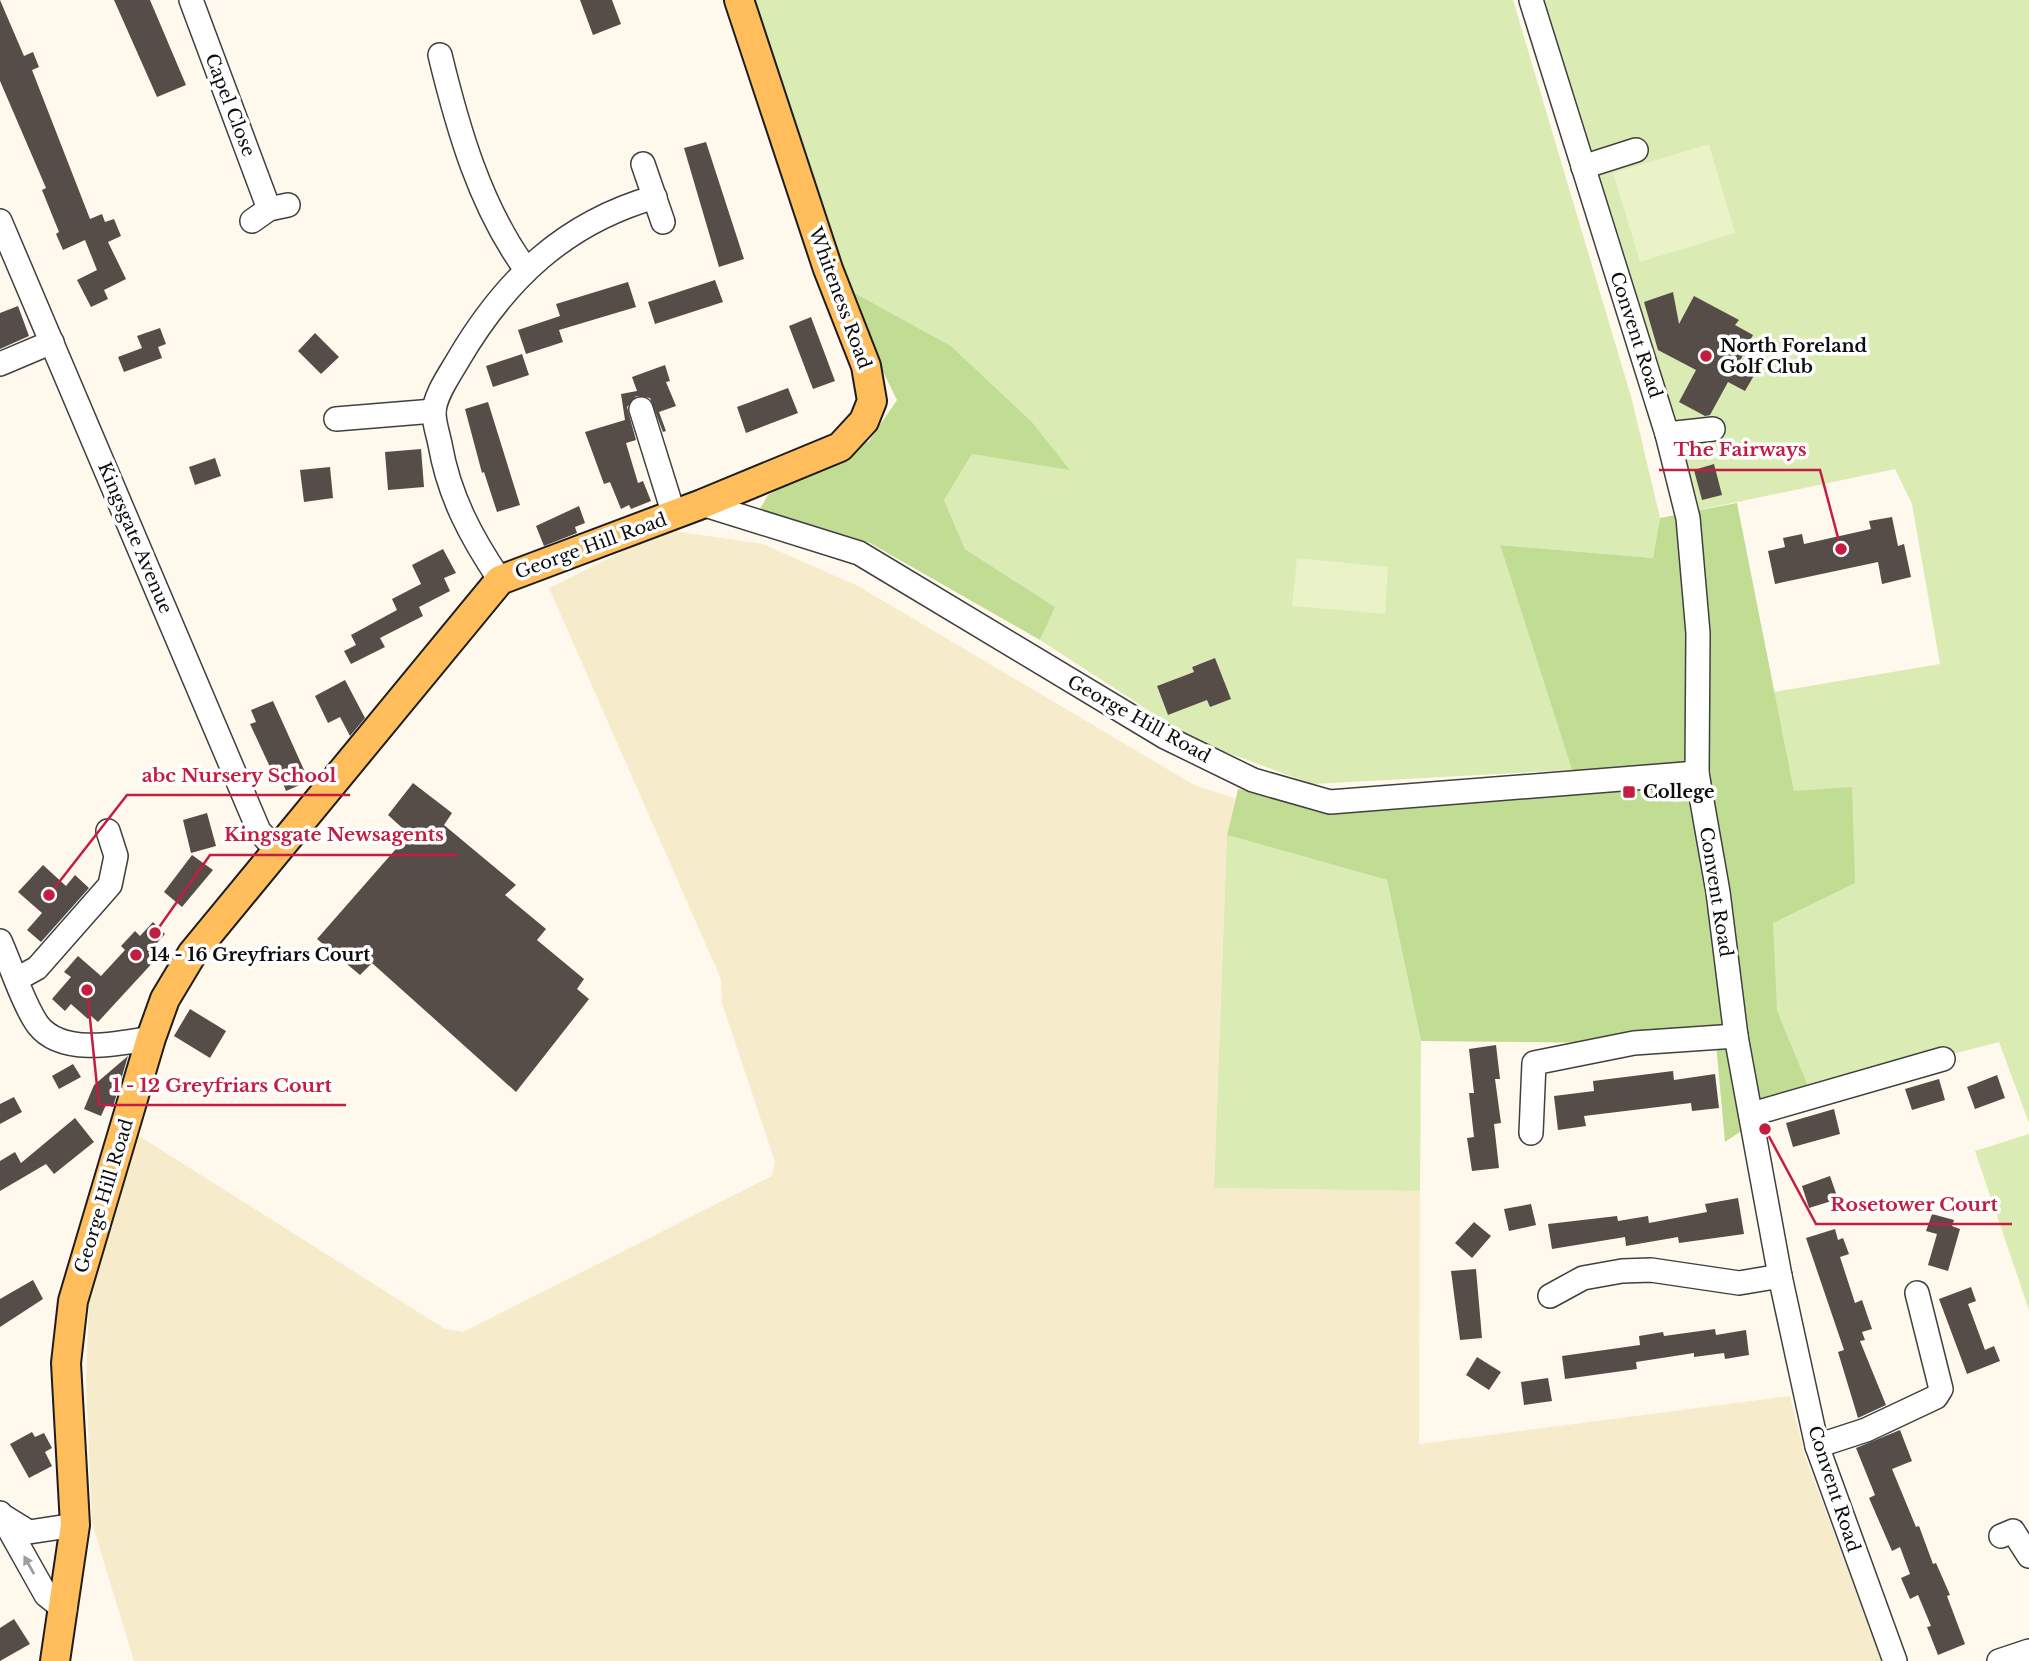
<svg xmlns="http://www.w3.org/2000/svg" width="2029" height="1661" viewBox="0 0 2029 1661" font-family="'Libre Baskerville',serif">
<style>
.farmland{fill:#f6eccb}
.green{fill:#daebb4;fill-rule:evenodd}
.forest{fill:#c0dd93}
.pitch{fill:#eaf2c7}
.building{fill:#564c48}
.lines{fill:none;stroke-linecap:round;stroke-linejoin:round}
.minor-casing{stroke:#404040;stroke-width:26}
.major-casing{stroke:#1e1e1e;stroke-width:32}
.minor{stroke:#fff;stroke-width:23}
.major{stroke:#ffbd5c;stroke-width:28}
.oneway{fill:#9e9e9e}
.poi-dot{fill:#c31e41;stroke:#fff;stroke-width:2.5}
.labels{text-anchor:middle;stroke-width:7;stroke-linejoin:round;paint-order:stroke}
.street-label{font-size:18px;fill:#0d0d0d;stroke:#fff}
.poi-label{font-size:18px;font-weight:bold;fill:#0d0d0d;stroke:#fff;text-anchor:start}
.leader{fill:none;stroke:#c31e41;stroke-width:2.5}
.callout-dot{fill:#c31e41;stroke:#fff;stroke-width:2.5}
.callout-label{font-size:19px;text-anchor:middle;font-weight:bold;fill:#c31e41;stroke:#fff;stroke-width:7;stroke-linejoin:round;paint-order:stroke}
</style>
<rect width="100%" height="100%" fill="#fff8ec"/>
<!-- farmland -->
<polygon class="farmland" points="666,530 763,544 858,586 1196,786 1235,798 1227,835 1214,1188 1420,1191 1419,1444 1790,1396 1805,1456 1882,1661 134,1661 92,1523 86,1382 89,1299 100,1249 136,1134 445,1329 463,1332 772,1176 775,1162 722,1003 721,979 549,588"/>
<!-- green -->
<g class="green">
<path d="M 751,0 L 1513,0 L 1632,400 L 1660,518 L 1653,558 L 1500,545 L 1572,770 L 1312,784 L 1196,741 L 1040,640 L 1055,607 L 965,549 L 944,500 L 972,454 L 1069,469 L 1032,422 L 951,346 L 840,285 ZM 1215,658 L 1230,699 L 1207,700 L 1168,715 L 1157,686 L 1194,672 L 1192,666 Z"/>
<polygon points="1535,0 2029,0 2029,1123 1999,1042 1763,1103 1745,1049 1794,791 1774,692 1940,664 1912,504 1895,469 1694,511"/>
<polygon points="1227,835 1387,880 1421,1041 1420,1191 1214,1188"/>
<polygon points="2029,1134 2029,1310 1975,1151"/>
</g>
<!-- forest -->
<g class="forest">
<polygon points="840,285 951,346 1032,422 1070,470 972,454 944,500 965,549 1055,607 1040,640 870,543 760,509 768,495 869,441 897,400"/>
<polygon points="1737,503 1794,791 1852,787 1855,883 1773,923 1777,1011 1808,1086 1725,1142 1716,1044 1421,1041 1387,880 1227,835 1238,789 1337,810 1579,792 1500,545 1653,558 1660,518"/>
</g>
<!-- pitch -->
<g class="pitch">
<polygon points="1709,144 1735,233 1640,262 1613,173"/>
<polygon points="1297,558 1388,567 1385,614 1292,606"/>
</g>
<!-- building -->
<g class="building">
<polygon points="0,0 24,56 33,52 39,67 32,70 90,219 102,214 105,222 114,219 121,236 108,242 126,279 104,290 108,299 91,307 77,280 97,270 85,240 63,250 56,234 59,232 42,190 46,188 0,81"/>
<polygon points="114,0 150,0 186,85 157,97"/>
<polygon points="580,0 612,0 621,24 593,35"/>
<polygon points="706,142 744,259 719,267 684,148"/>
<polygon points="715,280 723,302 655,324 648,302"/>
<polygon points="628,282 636,307 559,330 563,342 526,354 518,330 560,316 556,304"/>
<polygon points="1673,292 1679,324 1694,296 1739,320 1735,325 1753,335 1739,363 1756,372 1745,391 1728,382 1710,415 1705,416 1679,402 1696,370 1658,350 1644,302"/>
<polygon points="18,306 29,336 0,349 0,313"/>
<polygon points="811,317 835,381 813,389 789,326"/>
<polygon points="160,328 166,344 158,347 162,358 124,372 118,357 142,348 137,336"/>
<polygon points="315,333 339,357 321,374 298,351"/>
<polygon points="522,354 529,375 493,387 486,366"/>
<polygon points="665,365 670,381 666,382 676,406 659,412 666,431 663,432 650,398 636,396 627,407 636,440 626,443 638,483 643,481 651,501 631,509 629,505 621,509 610,482 604,484 585,432 625,420 621,394 637,391 632,377"/>
<polygon points="788,388 798,413 746,433 737,407"/>
<polygon points="488,402 520,505 497,512 484,472 482,473 465,409"/>
<polygon points="421,449 424,487 388,490 385,452"/>
<polygon points="215,458 221,476 195,485 189,467"/>
<polygon points="1714,464 1722,495 1702,500 1694,470"/>
<polygon points="330,467 333,498 304,502 300,470"/>
<polygon points="579,506 585,523 575,527 577,533 544,546 536,526"/>
<polygon points="1892,517 1898,546 1904,544 1911,577 1882,584 1878,562 1775,584 1768,551 1785,547 1783,538 1802,534 1804,544 1871,529 1869,521"/>
<polygon points="443,549 456,573 444,578 450,591 419,607 423,616 380,638 385,647 351,664 344,651 356,645 351,635 397,610 392,599 421,584 412,565"/>
<polygon points="1215,658 1231,699 1210,707 1207,700 1168,715 1157,686 1194,672 1192,667"/>
<polygon points="345,680 365,718 350,736 340,717 328,723 315,696"/>
<polygon points="273,701 309,781 286,791 281,778 276,780 250,724 256,722 251,710"/>
<polygon points="413,783 452,813 444,825 516,885 505,895 546,929 537,940 584,979 577,989 589,999 516,1092 372,963 360,975 317,939 409,834 388,815"/>
<polygon points="207,813 216,846 191,853 183,820"/>
<polygon points="192,855 213,870 182,907 164,892"/>
<polygon points="43,865 66,886 75,875 89,888 41,942 27,930 42,913 18,892"/>
<polygon points="153,922 165,934 148,953 156,959 98,1022 91,1016 88,1019 71,1004 65,1011 52,999 71,977 64,972 78,956 101,976 125,950 121,946 135,931 140,936"/>
<polygon points="190,1009 226,1031 210,1058 174,1036"/>
<polygon points="1496,1045 1500,1079 1495,1079 1501,1123 1494,1124 1499,1168 1472,1171 1467,1138 1474,1137 1469,1093 1474,1093 1469,1049"/>
<polygon points="128,1056 113,1107 106,1105 101,1116 84,1109 94,1085"/>
<polygon points="73,1064 81,1077 59,1089 52,1076"/>
<polygon points="1673,1071 1674,1080 1715,1074 1719,1108 1692,1111 1691,1103 1584,1116 1586,1126 1558,1130 1554,1096 1594,1091 1593,1081"/>
<polygon points="1997,1075 2005,1098 1975,1109 1967,1087"/>
<polygon points="1939,1079 1945,1100 1912,1110 1905,1089"/>
<polygon points="14,1097 22,1112 0,1124 0,1104"/>
<polygon points="1834,1109 1840,1134 1793,1147 1786,1123"/>
<polygon points="75,1118 94,1142 54,1174 46,1164 0,1191 0,1161 15,1152 21,1163"/>
<polygon points="1830,1176 1838,1199 1809,1208 1802,1186"/>
<polygon points="1738,1198 1744,1234 1679,1243 1678,1237 1626,1246 1625,1237 1552,1249 1548,1224 1617,1216 1618,1221 1648,1216 1649,1223 1707,1212 1705,1204"/>
<polygon points="1531,1204 1536,1225 1509,1231 1504,1209"/>
<polygon points="1932,1214 1954,1220 1952,1226 1960,1229 1948,1271 1928,1265 1937,1234 1926,1231"/>
<polygon points="1474,1222 1491,1236 1472,1258 1455,1243"/>
<polygon points="1835,1229 1838,1240 1843,1238 1849,1254 1840,1257 1855,1303 1862,1300 1872,1329 1862,1332 1865,1340 1860,1341 1886,1405 1858,1418 1838,1352 1844,1350 1806,1238"/>
<polygon points="1476,1269 1482,1338 1460,1340 1451,1271"/>
<polygon points="33,1280 43,1299 0,1327 0,1299"/>
<polygon points="1971,1287 1976,1301 1968,1304 1985,1350 1994,1346 2000,1361 1967,1374 1939,1299"/>
<polygon points="1715,1329 1716,1335 1746,1330 1749,1355 1725,1359 1724,1353 1694,1357 1694,1353 1636,1362 1637,1369 1565,1379 1562,1356 1640,1345 1639,1336 1663,1332 1664,1336"/>
<polygon points="1477,1357 1501,1372 1489,1390 1466,1375"/>
<polygon points="1548,1378 1552,1401 1524,1405 1521,1382"/>
<polygon points="1900,1430 1912,1461 1892,1469 1916,1527 1919,1526 1933,1564 1936,1563 1950,1595 1947,1596 1965,1644 1938,1655 1927,1627 1931,1626 1918,1595 1910,1599 1901,1578 1910,1574 1900,1547 1892,1551 1869,1498 1875,1495 1856,1448"/>
<polygon points="32,1432 35,1437 44,1433 52,1448 45,1452 52,1466 29,1478 10,1444"/>
<polygon points="14,1619 30,1644 0,1661 0,1628"/>
</g>
<g class="lines">
<!-- minor casing -->
<g class="minor-casing">
<g id="minor">
<polyline points="191,0 269,209"/>
<polyline points="1531,0 1667,434 1688,518 1698,633 1697,773 1718,892 1736,1036 1780,1276 1817,1446 1895,1661"/>
<path d="M 440,55 C 458,129 480,206 525,268"/>
<polyline points="643,164 663,222"/>
<polyline points="1583,167 1636,150"/>
<polyline points="0,221 259,831 277,851"/>
<polyline points="252,221 269,209 288,205"/>
<polyline points="0,364 52,342"/>
<polyline points="641,409 674,515"/>
<polyline points="336,419 434,411"/>
<polyline points="1667,434 1713,429"/>
<polyline points="702,504 859,553 1165,737 1253,780 1330,802 1697,773"/>
<path d="M 500,580 C 471,537 449,496 440,444 C 438,434 434,423 434,413 C 434,396 450,374 458,360 C 505,280 564,223 655,197"/>
<path d="M 0,941 C 10,963 24,1006 38,1025 C 62,1056 118,1044 151,1038"/>
<polyline points="17,979 37,968 110,885 116,856 108,831"/>
<polyline points="1752,1114 1943,1059"/>
<polyline points="1531,1133 1534,1063 1634,1043 1736,1036"/>
<polyline points="1550,1296 1583,1278 1622,1271 1651,1270 1739,1283 1780,1276"/>
<polyline points="1817,1446 1866,1430 1936,1397 1941,1389 1917,1293"/>
<polyline points="0,1513 46,1595 65,1610"/>
<polyline points="3,1516 29,1532 75,1525"/>
<polyline points="2001,1536 2013,1531 2029,1556"/>
<polyline points="1999,1661 2029,1651"/>
</g>
</g>
<!-- major casing -->
<g class="major-casing">
<polyline id="major" points="55,1661 75,1525 66,1363 73,1301 151,1038 165,999 192,954 500,580 702,504 840,447 864,421 872,401 866,366 828,269 739,0"/>
</g>
<!-- minor -->
<use href="#minor" class="minor"/>
<!-- major -->
<use href="#major" class="major"/>
</g>
<!-- one-way arrows -->
<defs><path id="oneway-solid" d="M-6-.8H1V-3.2L6.5 0L1 3.2V.8H-6Z" transform="scale(1.75)"/></defs>
<use class="oneway" href="#oneway-solid" transform="translate(29 1565) rotate(-119)"/>
<!-- markers -->
<g class="poi-dot">
<circle cx="1706" cy="356" r="7"/>
<rect x="1622" y="785" width="14" height="14" rx="3.5"/>
<circle cx="136" cy="955" r="7"/>
</g>
<g class="labels">
<!-- street labels -->
<g class="street-label">
<text transform="translate(230 105) rotate(69)" y="6">Capel Close</text>
<text transform="translate(840 298) rotate(70)" y="6">Whiteness Road</text>
<text transform="translate(1636 335) rotate(72)" y="6">Convent Road</text>
<text transform="translate(135 538) rotate(67)" y="6">Kingsgate Avenue</text>
<text transform="translate(591 546) rotate(-20)" y="6">George Hill Road</text>
<text transform="translate(1139 719) rotate(29)" y="6">George Hill Road</text>
<text transform="translate(1716 892) rotate(81)" y="6">Convent Road</text>
<text transform="translate(104 1196) rotate(-73)" y="6">George Hill Road</text>
<text transform="translate(1834 1489) rotate(72)" y="6">Convent Road</text>
</g>
<!-- poi labels -->
<g class="poi-label">
<text x="1720" y="352">North Foreland<tspan x="1720" dy="21">Golf Club</tspan></text>
<text x="1643" y="798">College</text>
<text x="150" y="961">14 - 16 Greyfriars Court</text>
</g>
</g>
<!-- callouts -->
<path class="leader" d="M1841 549L1820 470H1659M49 895L127 795H350M155 933L210 855H458M87 990L99 1105H346M1765 1129L1816 1224H2012"/>
<g class="callout-dot">
<circle cx="1841" cy="549" r="7"/>
<circle cx="49" cy="895" r="7"/>
<circle cx="155" cy="933" r="7"/>
<circle cx="87" cy="990" r="7"/>
<circle cx="1765" cy="1129" r="7"/>
</g>
<g class="callout-label">
<text x="1740" y="456">The Fairways</text>
<text x="239" y="782">abc Nursery School</text>
<text x="334" y="841">Kingsgate Newsagents</text>
<text x="222" y="1092">1 - 12 Greyfriars Court</text>
<text x="1914" y="1211">Rosetower Court</text>
</g>
</svg>
